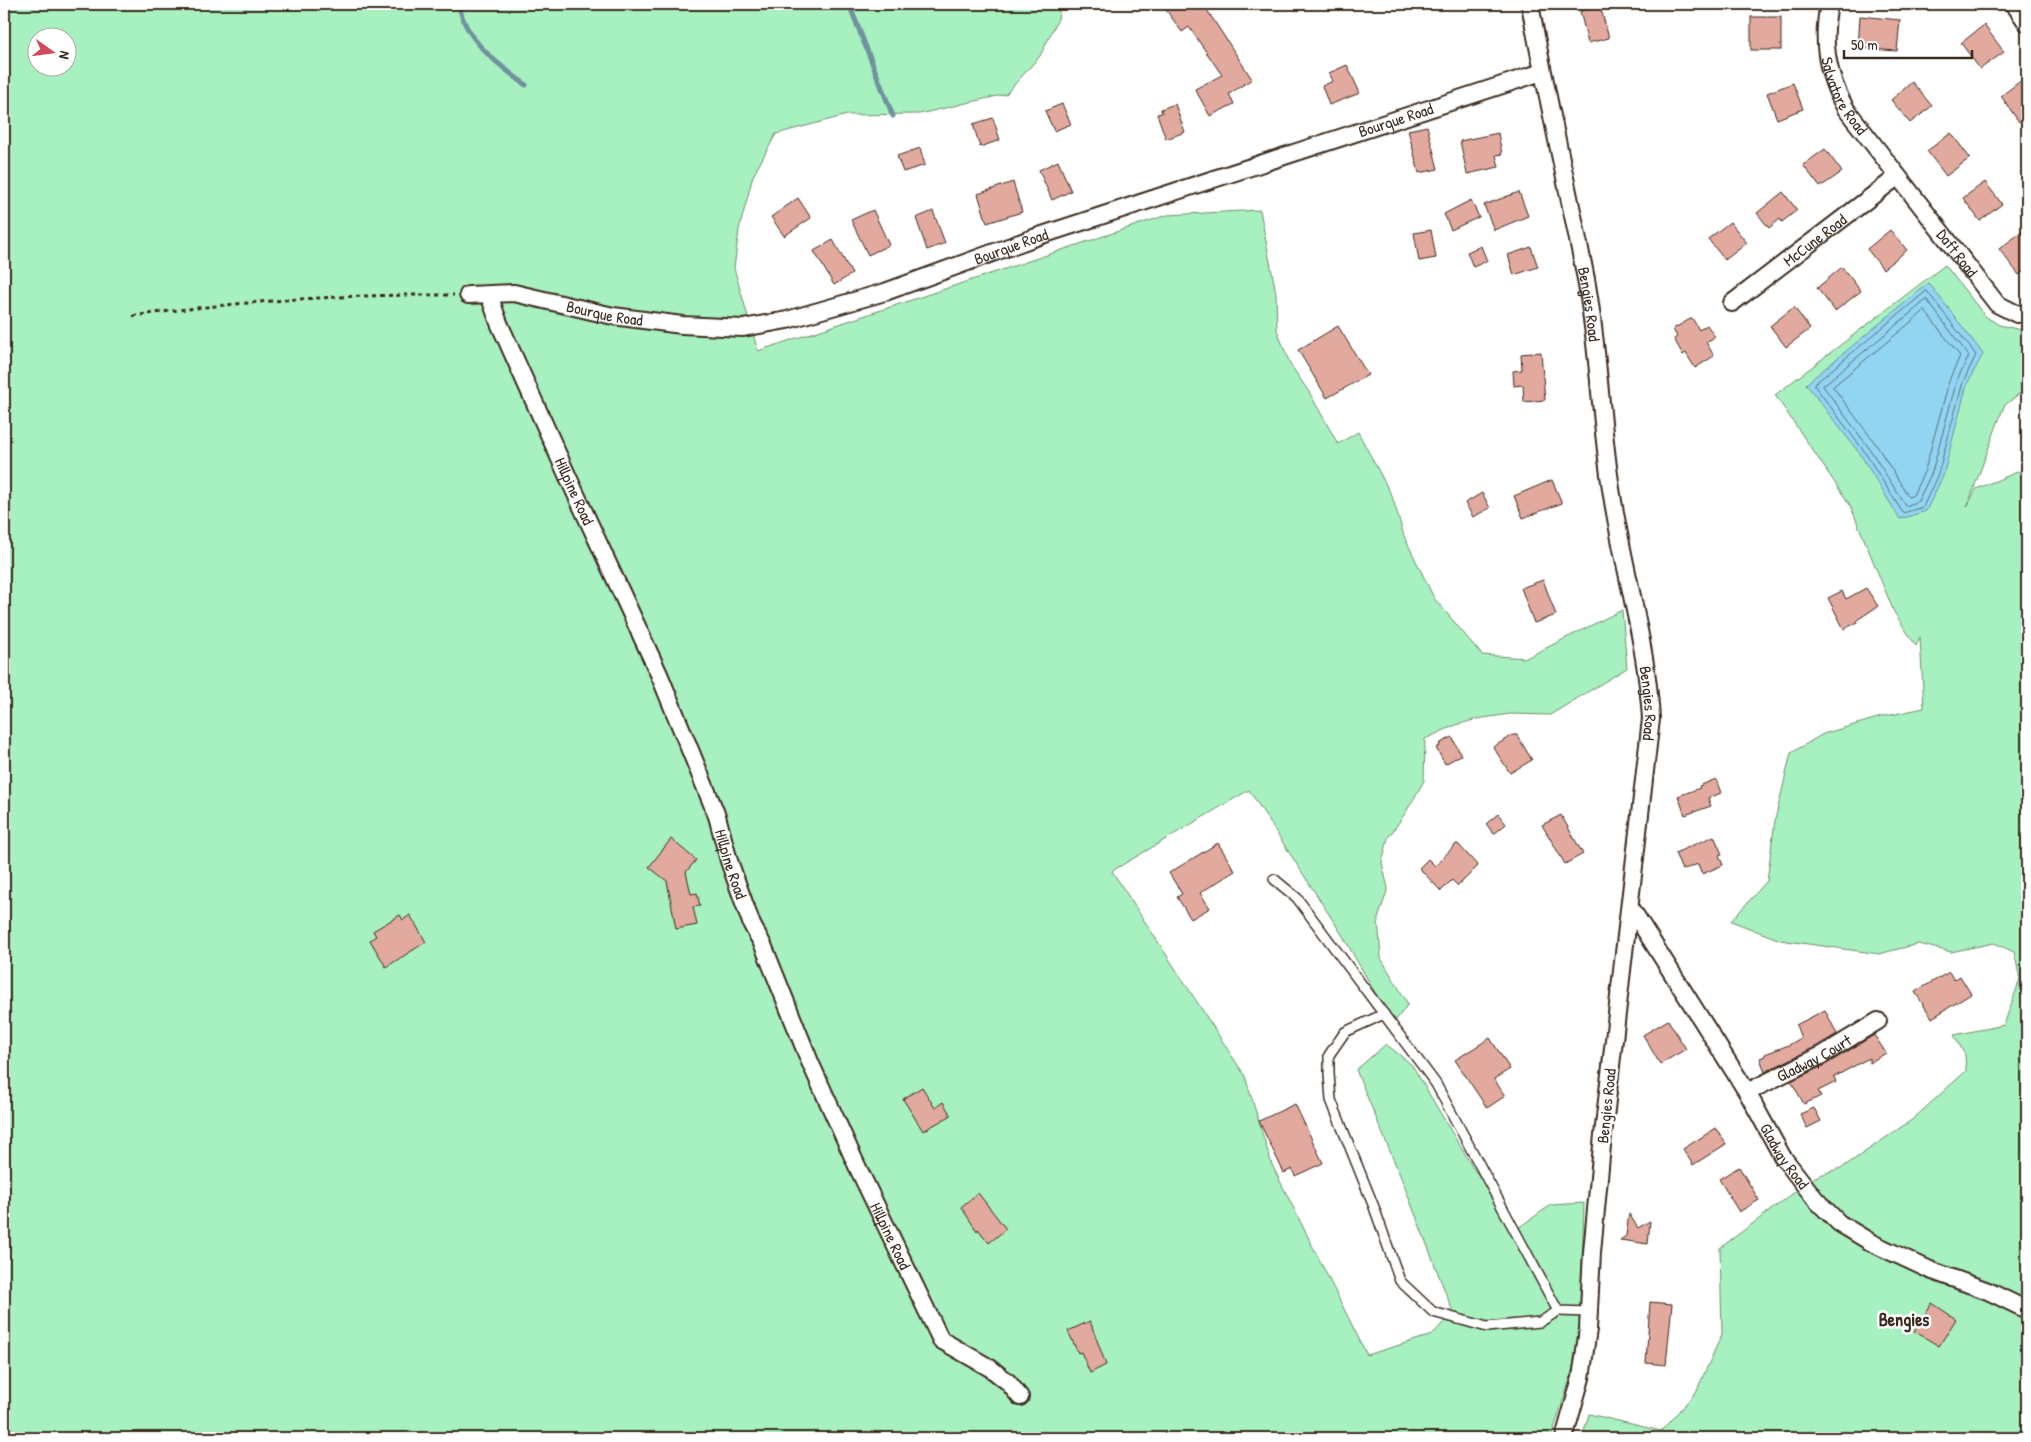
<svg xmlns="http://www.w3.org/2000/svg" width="2031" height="1442" viewBox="0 0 2031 1442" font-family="'Patrick Hand',sans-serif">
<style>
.green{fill:#a7f0bf;stroke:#718d6e;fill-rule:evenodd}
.water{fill:#91d5f3;stroke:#6f919e}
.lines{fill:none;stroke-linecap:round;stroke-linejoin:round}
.shore{stroke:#5d6e73;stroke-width:1}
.stream{stroke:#6f919e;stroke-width:5}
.building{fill:#e2a99f;stroke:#3b2a1e}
.lane-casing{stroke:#3b2a1e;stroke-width:12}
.street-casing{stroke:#3b2a1e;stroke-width:20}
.path{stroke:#3b2a1e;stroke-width:3;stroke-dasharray:4 4;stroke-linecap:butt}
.lane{stroke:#fff;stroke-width:9}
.street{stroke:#fff;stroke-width:16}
.labels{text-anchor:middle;stroke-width:5;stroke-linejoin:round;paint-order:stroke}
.street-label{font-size:16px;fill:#3b2a1e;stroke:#fff}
.neighbourhood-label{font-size:18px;font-weight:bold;fill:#3b2a1e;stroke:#fff}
</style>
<rect width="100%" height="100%" fill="#fff"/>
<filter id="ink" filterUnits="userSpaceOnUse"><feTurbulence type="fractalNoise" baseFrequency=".02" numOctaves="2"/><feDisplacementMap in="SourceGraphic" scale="10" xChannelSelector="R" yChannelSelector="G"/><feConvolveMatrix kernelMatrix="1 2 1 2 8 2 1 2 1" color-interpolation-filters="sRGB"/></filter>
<g filter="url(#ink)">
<!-- green -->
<g class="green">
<path d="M 4,4 L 1060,4 L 1058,19 L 1040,56 L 1006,94 L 919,114 L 847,115 L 776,134 L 753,176 L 739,230 L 734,268 L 758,351 L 1167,215 L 1260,210 L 1276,293 L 1277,330 L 1290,364 L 1309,392 L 1338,444 L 1358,432 L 1392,496 L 1404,536 L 1434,598 L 1482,655 L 1526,658 L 1622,610 L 1627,668 L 1550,715 L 1510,714 L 1477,719 L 1456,725 L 1425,739 L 1424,781 L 1406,812 L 1388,838 L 1382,863 L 1388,888 L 1378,919 L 1381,958 L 1408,1004 L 1393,1024 L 1341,933 L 1249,790 L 1112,871 L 1245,1076 L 1272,1165 L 1367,1355 L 1432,1335 L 1453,1312 L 1402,1180 L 1356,1070 L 1386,1044 L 1412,1065 L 1473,1168 L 1518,1228 L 1551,1205 L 1584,1203 L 1580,1334 L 1571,1376 L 1551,1438 L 4,1438 ZM 38,38 L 68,38 L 68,68 L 38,68 Z"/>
<polygon points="1945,265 1985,316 1999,325 2022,330 2025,389 2004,406 1967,507 1976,489 2027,468 2027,1438 1582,1438 1589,1414 1661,1431 1696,1392 1722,1334 1720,1248 1815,1177 1843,1167 1913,1119 1966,1071 1965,1055 1954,1035 2004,1025 2020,979 2014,952 1994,943 1951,952 1918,944 1879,954 1780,940 1731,921 1767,881 1775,820 1791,753 1823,734 1881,717 1924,708 1920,637 1916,646 1894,612 1850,505 1775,395"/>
</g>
<!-- water -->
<polygon class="water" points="1929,283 1983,354 1967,384 1943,476 1926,511 1900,519 1860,454 1806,384"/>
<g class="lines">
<!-- shore -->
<g class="shore">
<polygon points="1927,291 1976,355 1963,382 1938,474 1923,507 1903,513 1864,451 1814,385"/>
<polygon points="1927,300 1969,356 1957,380 1932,472 1918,501 1906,506 1869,448 1823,386"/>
<polygon points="1925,311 1960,356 1950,378 1925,470 1913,495 1909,497 1875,443 1833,387"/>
</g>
<!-- stream -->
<g class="stream">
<path d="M 459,4 C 464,40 499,65 526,85"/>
<polyline points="849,4 893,116"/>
</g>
</g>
<!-- building -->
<g class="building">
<polygon points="1162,4 1203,4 1252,79 1229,94 1234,104 1210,116 1195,89 1222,75 1189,27 1182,32"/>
<polygon points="1600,6 1609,38 1588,43 1580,11"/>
<polygon points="1860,16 1900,20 1897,51 1858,48"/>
<rect x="1751" y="17" width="30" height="33"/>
<polygon points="1984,25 2004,52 1980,69 1961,43"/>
<polygon points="1347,65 1360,93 1329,105 1322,86 1333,81 1329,73"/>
<polygon points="2027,76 2027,116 2019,122 2001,96"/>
<polygon points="1912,82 1932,106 1910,123 1891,100"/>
<polygon points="1793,83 1803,109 1777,119 1767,93"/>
<polygon points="1062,104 1071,124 1054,131 1045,111"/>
<polygon points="1175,104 1185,132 1166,139 1157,114 1162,113 1161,109"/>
<polygon points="993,118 1000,140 980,147 973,124"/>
<polygon points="1427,126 1438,169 1419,173 1408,130"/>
<polygon points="1498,133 1502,154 1496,155 1499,167 1467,174 1460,141"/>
<polygon points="1951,133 1970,158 1946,176 1927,151"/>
<polygon points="920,148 925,165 903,172 897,156"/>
<polygon points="1825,149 1842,172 1820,187 1803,165"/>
<polygon points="1058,161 1071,191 1052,200 1039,170"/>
<polygon points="1013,182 1022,212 987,223 978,194"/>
<polygon points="1985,182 2002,204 1980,221 1963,198"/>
<polygon points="1519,192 1528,216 1494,230 1484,205"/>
<polygon points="1783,192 1797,210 1782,222 1780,219 1769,228 1757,213"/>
<polygon points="798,198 811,218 784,236 771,217"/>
<polygon points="1471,200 1479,217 1451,230 1444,214"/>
<polygon points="873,210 889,245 868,255 851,220"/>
<polygon points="933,211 945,243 927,250 916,218"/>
<polygon points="1730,222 1747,243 1725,260 1708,239"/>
<polygon points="2027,228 2027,269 2019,275 1999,249"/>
<polygon points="1431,230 1436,258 1419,261 1414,233"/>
<polygon points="1890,230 1907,250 1883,269 1867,249"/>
<polygon points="833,240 852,274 834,285 814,251"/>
<polygon points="1481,246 1487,261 1473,267 1467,252"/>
<polygon points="1531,247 1538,267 1514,275 1508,255"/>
<polygon points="1842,267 1861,291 1835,311 1817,288"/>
<polygon points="1794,307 1810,329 1786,347 1770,326"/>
<polygon points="1692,318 1699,330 1707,325 1715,337 1706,342 1714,356 1695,368 1686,353 1683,355 1674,339 1677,337 1673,329"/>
<polygon points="1338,326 1368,375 1327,398 1298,350"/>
<polygon points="1541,352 1545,400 1524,402 1523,385 1514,386 1513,371 1522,370 1521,354"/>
<polygon points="1552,480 1562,503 1523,518 1514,496"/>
<polygon points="1482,493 1490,508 1473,517 1465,503"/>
<polygon points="1543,580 1556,615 1534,623 1521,588"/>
<polygon points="1866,588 1878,606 1857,620 1858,622 1844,629 1828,598 1842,591 1846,599"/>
<polygon points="1513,735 1517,735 1532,760 1510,773 1493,747"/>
<polygon points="1452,737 1461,755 1445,764 1436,748 1440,746 1439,744"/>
<polygon points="1716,779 1721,793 1708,798 1711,806 1685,815 1678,796 1700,788 1699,786"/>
<polygon points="1498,814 1506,824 1494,834 1486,824"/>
<polygon points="1561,815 1583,854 1565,864 1542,825"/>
<polygon points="1714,836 1722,854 1719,855 1723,865 1702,874 1698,864 1682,870 1675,853"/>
<polygon points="671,839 696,860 686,872 691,894 697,893 700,906 693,907 697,925 676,929 667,881 649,867"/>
<polygon points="1218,843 1235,871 1200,893 1210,908 1191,919 1177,897 1182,894 1169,873"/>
<polygon points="1456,844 1458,844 1478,866 1458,886 1452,880 1441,891 1419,868 1428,859 1435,866"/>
<polygon points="400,915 403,920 410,915 426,942 386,967 370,940 376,936 373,931"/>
<polygon points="1949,972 1954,980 1960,976 1971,994 1932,1018 1915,992"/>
<polygon points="1825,1010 1837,1034 1817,1046 1765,1072 1760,1058 1765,1056 1765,1054 1789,1045 1801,1038 1796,1025"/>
<polygon points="1668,1020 1686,1049 1660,1064 1643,1035"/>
<polygon points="1874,1035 1886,1053 1869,1063 1869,1058 1834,1077 1836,1082 1818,1091 1821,1096 1804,1104 1791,1081 1827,1064"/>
<polygon points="1490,1038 1510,1069 1494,1079 1505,1096 1487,1108 1455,1060"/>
<polygon points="922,1087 935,1108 943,1102 950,1114 950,1116 923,1131 903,1099"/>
<polygon points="1295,1104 1323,1163 1295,1176 1292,1169 1284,1173 1259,1121"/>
<polygon points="1814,1108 1821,1121 1807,1128 1800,1114"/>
<polygon points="1716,1128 1726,1144 1693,1165 1683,1149"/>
<polygon points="1739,1167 1759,1200 1739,1212 1719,1179"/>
<polygon points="978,1193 1006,1229 989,1243 978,1229 977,1231 961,1207"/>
<polygon points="1629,1214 1638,1228 1650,1221 1648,1244 1620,1240 1626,1236"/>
<polygon points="1650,1302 1672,1304 1666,1365 1646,1363"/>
<polygon points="1932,1303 1956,1319 1939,1346 1914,1331"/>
<polygon points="1090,1321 1106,1365 1090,1373 1081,1352 1078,1353 1068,1331"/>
</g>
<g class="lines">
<!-- lane casing -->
<g class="lane-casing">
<g id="lane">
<polyline points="1274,879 1297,898 1436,1084 1558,1311 1589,1312"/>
<polyline points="1384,1014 1345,1032 1329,1055 1329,1074 1331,1100 1374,1207 1400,1281 1433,1312 1487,1327 1540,1322 1558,1311"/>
</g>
</g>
<!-- street casing -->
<g class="street-casing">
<g id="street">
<path id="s1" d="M 1530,4 C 1546,94 1567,184 1585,274 C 1600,351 1600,430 1614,507 C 1626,578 1647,647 1651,719 L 1603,1135 L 1592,1252 L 1588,1329 L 1581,1378 L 1564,1438"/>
<path id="s2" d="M 1829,4 C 1821,42 1827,76 1846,109 L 1997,304 L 2017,314 L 2027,313"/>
<polyline points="2014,4 2027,23"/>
<path id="s3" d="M 468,295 L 514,293 L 613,316 L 682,325 L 743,328 L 787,320 L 885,292 L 1036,237 L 1542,72"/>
<path id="s4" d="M 489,295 L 499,323 L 568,477 L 659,674 L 717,816 L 729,861 L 752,925 L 763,945 L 810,1062 L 857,1166 L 941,1340 L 990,1368 L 1008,1382 L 1020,1397"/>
<path id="s5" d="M 1732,303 L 1897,177"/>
<path id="s6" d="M 1631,908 L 1747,1092 L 1782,1156 L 1816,1200 L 1839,1223 L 1872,1243 L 1930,1270 L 1988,1291 L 2027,1310"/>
<path id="s7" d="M 1747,1092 L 1822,1055 L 1878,1021"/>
</g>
</g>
<!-- path -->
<path class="path" d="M 133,316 C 239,301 347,294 454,295"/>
<!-- lane -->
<use href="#lane" class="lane"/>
<!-- street -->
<use href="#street" class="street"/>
</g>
</g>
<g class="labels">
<!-- street labels -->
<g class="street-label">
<text dy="6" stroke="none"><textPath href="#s2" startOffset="96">Salvatore Road</textPath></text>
<text dy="6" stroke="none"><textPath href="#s3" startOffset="964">Bourque Road</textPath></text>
<text dy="6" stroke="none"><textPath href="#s5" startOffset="104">McCune Road</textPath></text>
<text dy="6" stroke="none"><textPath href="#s3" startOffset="559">Bourque Road</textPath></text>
<text dy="6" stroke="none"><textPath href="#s2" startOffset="291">Daft Road</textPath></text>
<text dy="6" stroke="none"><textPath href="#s1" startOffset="306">Bengies Road</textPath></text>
<text dy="6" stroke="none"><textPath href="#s3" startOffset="139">Bourque Road</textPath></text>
<text dy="6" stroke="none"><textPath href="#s4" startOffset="214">Hillpine Road</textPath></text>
<text dy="6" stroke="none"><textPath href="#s1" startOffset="710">Bengies Road</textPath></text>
<text dy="6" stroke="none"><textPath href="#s4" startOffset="619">Hillpine Road</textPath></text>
<text dy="6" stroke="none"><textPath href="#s7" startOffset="75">Gladway Court</textPath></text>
<text transform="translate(1606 1106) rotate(-84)" y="6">Bengies Road</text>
<text dy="6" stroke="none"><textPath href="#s6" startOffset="292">Gladway Road</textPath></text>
<text dy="6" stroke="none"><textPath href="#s4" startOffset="1024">Hillpine Road</textPath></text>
</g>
<!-- neighbourhood labels -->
<g class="neighbourhood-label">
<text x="1904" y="1326">Bengies</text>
</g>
</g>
<!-- margin -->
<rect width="2031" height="1442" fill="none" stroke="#fff" stroke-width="20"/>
<rect x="10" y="10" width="2011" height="1422" fill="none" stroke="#3b2a1e" stroke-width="2" filter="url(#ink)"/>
<!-- north arrow -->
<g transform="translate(52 52) rotate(104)"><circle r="24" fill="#ffffff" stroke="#b1aaa5"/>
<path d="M0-4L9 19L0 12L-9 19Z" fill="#d1495b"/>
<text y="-8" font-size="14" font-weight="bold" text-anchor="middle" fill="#3b2a1e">N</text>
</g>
<!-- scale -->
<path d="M1844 50v8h128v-8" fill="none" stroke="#3b2a1e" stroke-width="2.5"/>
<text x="1851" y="50" font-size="15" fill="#3b2a1e" stroke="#ffffff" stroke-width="4" paint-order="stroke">50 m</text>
</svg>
